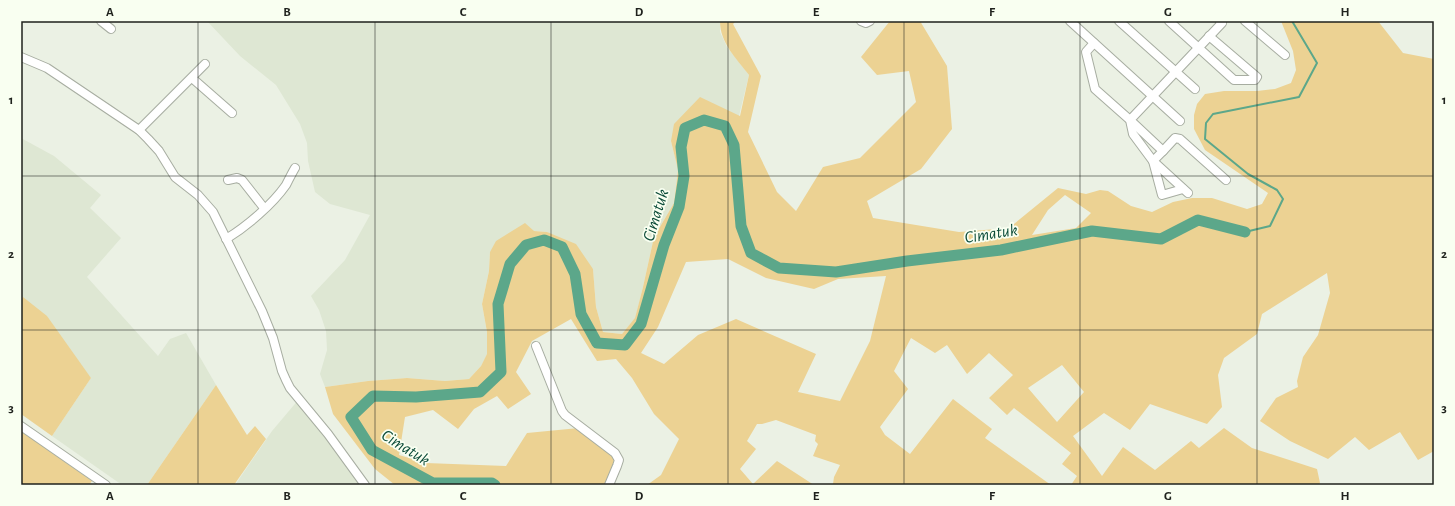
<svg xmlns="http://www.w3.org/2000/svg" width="1455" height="506" viewBox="0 0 1455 506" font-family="'Alegreya Sans',sans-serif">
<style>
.built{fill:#dee7d3}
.green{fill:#ecd293;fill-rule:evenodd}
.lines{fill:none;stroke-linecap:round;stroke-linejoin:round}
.stream{stroke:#5ca78a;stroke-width:2}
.river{stroke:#5ca78a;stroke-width:11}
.street-casing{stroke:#a7ada1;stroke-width:10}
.street{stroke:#fff;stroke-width:8}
.grid{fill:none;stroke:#1f221d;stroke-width:1;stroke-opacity:0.55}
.labels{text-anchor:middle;stroke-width:3.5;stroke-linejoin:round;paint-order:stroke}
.water-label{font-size:17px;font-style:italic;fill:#0b4b38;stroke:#f9fff1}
.neatline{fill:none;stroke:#1f221d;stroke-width:1.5}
.grid-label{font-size:13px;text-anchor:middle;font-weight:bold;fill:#1f221d}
</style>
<rect width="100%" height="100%" fill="#ebf1e4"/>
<!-- built -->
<g class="built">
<polygon points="207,21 720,21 720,32 727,47 749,75 739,116 671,141 678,170 674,203 654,237 643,287 635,319 622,334 603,332 596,307 593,269 547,232 534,231 490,252 489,271 482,304 487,332 487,355 481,366 469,379 445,381 407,378 368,381 325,387 320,374 327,350 326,331 319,310 311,296 345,260 370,215 330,204 315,192 308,161 307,143 300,124 276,85 240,56"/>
<polygon points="21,138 54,156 101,195 90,208 121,238 87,277 158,356 170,339 186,333 216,385 147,485 122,485 52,436 91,378 23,297 21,300"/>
<polygon points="299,399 363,485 235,485 272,431"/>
</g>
<!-- green -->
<g class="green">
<path d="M 720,21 L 736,21 L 733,24 L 761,76 L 748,132 L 777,192 L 796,211 L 823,167 L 860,158 L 916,102 L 909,71 L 877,75 L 861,57 L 890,21 L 920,21 L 947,66 L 952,129 L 921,169 L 867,201 L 873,218 L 959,232 L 1009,228 L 1058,188 L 1086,194 L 1100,190 L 1108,191 L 1131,206 L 1152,212 L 1173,202 L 1192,198 L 1212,198 L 1247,209 L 1262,204 L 1268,193 L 1205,150 L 1194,129 L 1194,115 L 1197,104 L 1205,94 L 1224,91 L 1257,91 L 1275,89 L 1291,83 L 1296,70 L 1293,51 L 1281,21 L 1378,21 L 1403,53 L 1434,59 L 1434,451 L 1418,460 L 1400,432 L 1369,450 L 1355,437 L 1328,459 L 1290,441 L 1260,421 L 1276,398 L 1298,387 L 1297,381 L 1303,357 L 1318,335 L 1330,293 L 1327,273 L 1262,314 L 1257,334 L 1224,358 L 1218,375 L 1222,407 L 1207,424 L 1150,404 L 1130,430 L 1104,413 L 1073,436 L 1102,476 L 1123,447 L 1155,470 L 1191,441 L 1199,448 L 1224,428 L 1252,448 L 1317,469 L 1320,483 L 1318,485 L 1071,485 L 1077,476 L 1062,464 L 1071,453 L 1014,408 L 1007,415 L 989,398 L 1013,375 L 989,353 L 967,374 L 947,345 L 935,353 L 911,338 L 894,371 L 908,389 L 880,427 L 885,435 L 910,454 L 953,399 L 992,429 L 985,438 L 1051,485 L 830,485 L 833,484 L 834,477 L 840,465 L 813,456 L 818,444 L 815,441 L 816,435 L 776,420 L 762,424 L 757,424 L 747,441 L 756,449 L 740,469 L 753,484 L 777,461 L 814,485 L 647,485 L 661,475 L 679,439 L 654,414 L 632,378 L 616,359 L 597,361 L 571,319 L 532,341 L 516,372 L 531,394 L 508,409 L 497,396 L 474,409 L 458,429 L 433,410 L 405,417 L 399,455 L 426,463 L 506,466 L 527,433 L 579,428 L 615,453 L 617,466 L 606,485 L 395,485 L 375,469 L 333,414 L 325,387 L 368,381 L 407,378 L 445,381 L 469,379 L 481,366 L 487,354 L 487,332 L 482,304 L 489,271 L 490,252 L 496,241 L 525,223 L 534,231 L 547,232 L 576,244 L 593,269 L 596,307 L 603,332 L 622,334 L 635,318 L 643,287 L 654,237 L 674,203 L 678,170 L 671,141 L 674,124 L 700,97 L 740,116 L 749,75 C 736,58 720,43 720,21 ZM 1065,195 L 1091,213 L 1076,228 L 1032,235 L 1048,210 ZM 728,259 L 766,278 L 814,289 L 838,279 L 886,276 L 870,341 L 840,401 L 798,392 L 816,354 L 736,319 L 698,335 L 664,364 L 641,353 L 658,327 L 686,262 ZM 1062,365 L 1084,392 L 1057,422 L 1028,388 Z"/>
<polygon points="23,297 47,316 91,378 52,436 21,414 21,300"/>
<polygon points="216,385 247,435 255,426 266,439 234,485 147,485"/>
<polygon points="21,431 92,481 89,485 21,485"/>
</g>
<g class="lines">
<!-- stream -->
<polyline class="stream" points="1245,232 1270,226 1283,199 1277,190 1248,174 1205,139 1206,123 1213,114 1299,97 1317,63 1292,21"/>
<!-- river -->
<polyline class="river" points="495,485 492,483 433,483 372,450 351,417 373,396 416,397 480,392 501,372 498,304 510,264 526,245 544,240 562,247 575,274 581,314 597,343 625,345 641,324 664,245 679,207 684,176 681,147 685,128 704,120 725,126 734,145 741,226 751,253 779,268 836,272 907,261 1001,250 1092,231 1161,239 1198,220 1245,232"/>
<!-- street casing -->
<g class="street-casing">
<g id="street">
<polyline points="101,21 111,29"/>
<polyline points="861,21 866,23 870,21"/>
<polyline points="1070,21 1180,121"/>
<polyline points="1119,21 1195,89"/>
<polyline points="1169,21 1234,80 1255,80 1257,77 1209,36"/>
<polyline points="1245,21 1285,55"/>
<polyline points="1094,43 1086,52 1095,89 1130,120 1133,134 1153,161 1188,193"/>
<polyline points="21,57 47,68 139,130 148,139 159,151 175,177 198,195 213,212 262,311 273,338 282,371 286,380 290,388 328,434 365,485"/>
<polyline points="192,78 232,113"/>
<polyline points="139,130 205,64"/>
<polyline points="1163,151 1175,138 1180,139 1226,180"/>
<polyline points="228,180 237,178 242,180 264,208"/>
<polyline points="1183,189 1162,195 1153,161 1163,151 1130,120 1222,23 1220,21"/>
<path d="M 226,239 C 247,226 272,205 286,185 C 289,179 292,173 295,168"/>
<polyline points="536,346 562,411 565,415 615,453 619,460 617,466 609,485"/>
<polyline points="21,426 106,485"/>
</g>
</g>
<!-- street -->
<use href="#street" class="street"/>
</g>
<!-- grid -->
<path class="grid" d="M 198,21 L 198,485M 375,21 L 375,485M 551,21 L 551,485M 728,21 L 728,485M 904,21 L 904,485M 1080,21 L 1080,485M 1257,21 L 1257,485M 21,176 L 1434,176M 21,330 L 1434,330"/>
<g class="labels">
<!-- water labels -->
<g class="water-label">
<text transform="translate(655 215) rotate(-73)" y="6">Cimatuk</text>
<text transform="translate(991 233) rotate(-9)" y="6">Cimatuk</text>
<text transform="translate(406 447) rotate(32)" y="6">Cimatuk</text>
</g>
</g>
<!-- border -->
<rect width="1455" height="506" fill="none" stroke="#f9fff1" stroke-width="44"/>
<rect x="22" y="22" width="1411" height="462" class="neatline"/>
<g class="grid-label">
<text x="110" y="16">A</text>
<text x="287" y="16">B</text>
<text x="463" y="16">C</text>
<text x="639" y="16">D</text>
<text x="816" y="16">E</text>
<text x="992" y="16">F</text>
<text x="1168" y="16">G</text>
<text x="1345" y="16">H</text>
<text x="11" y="104">1</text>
<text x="1444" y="104">1</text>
<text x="11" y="258">2</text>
<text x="1444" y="258">2</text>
<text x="11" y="412">3</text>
<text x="1444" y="412">3</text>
<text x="110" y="500">A</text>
<text x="287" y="500">B</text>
<text x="463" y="500">C</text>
<text x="639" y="500">D</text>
<text x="816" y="500">E</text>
<text x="992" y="500">F</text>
<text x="1168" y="500">G</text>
<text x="1345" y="500">H</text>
</g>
</svg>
